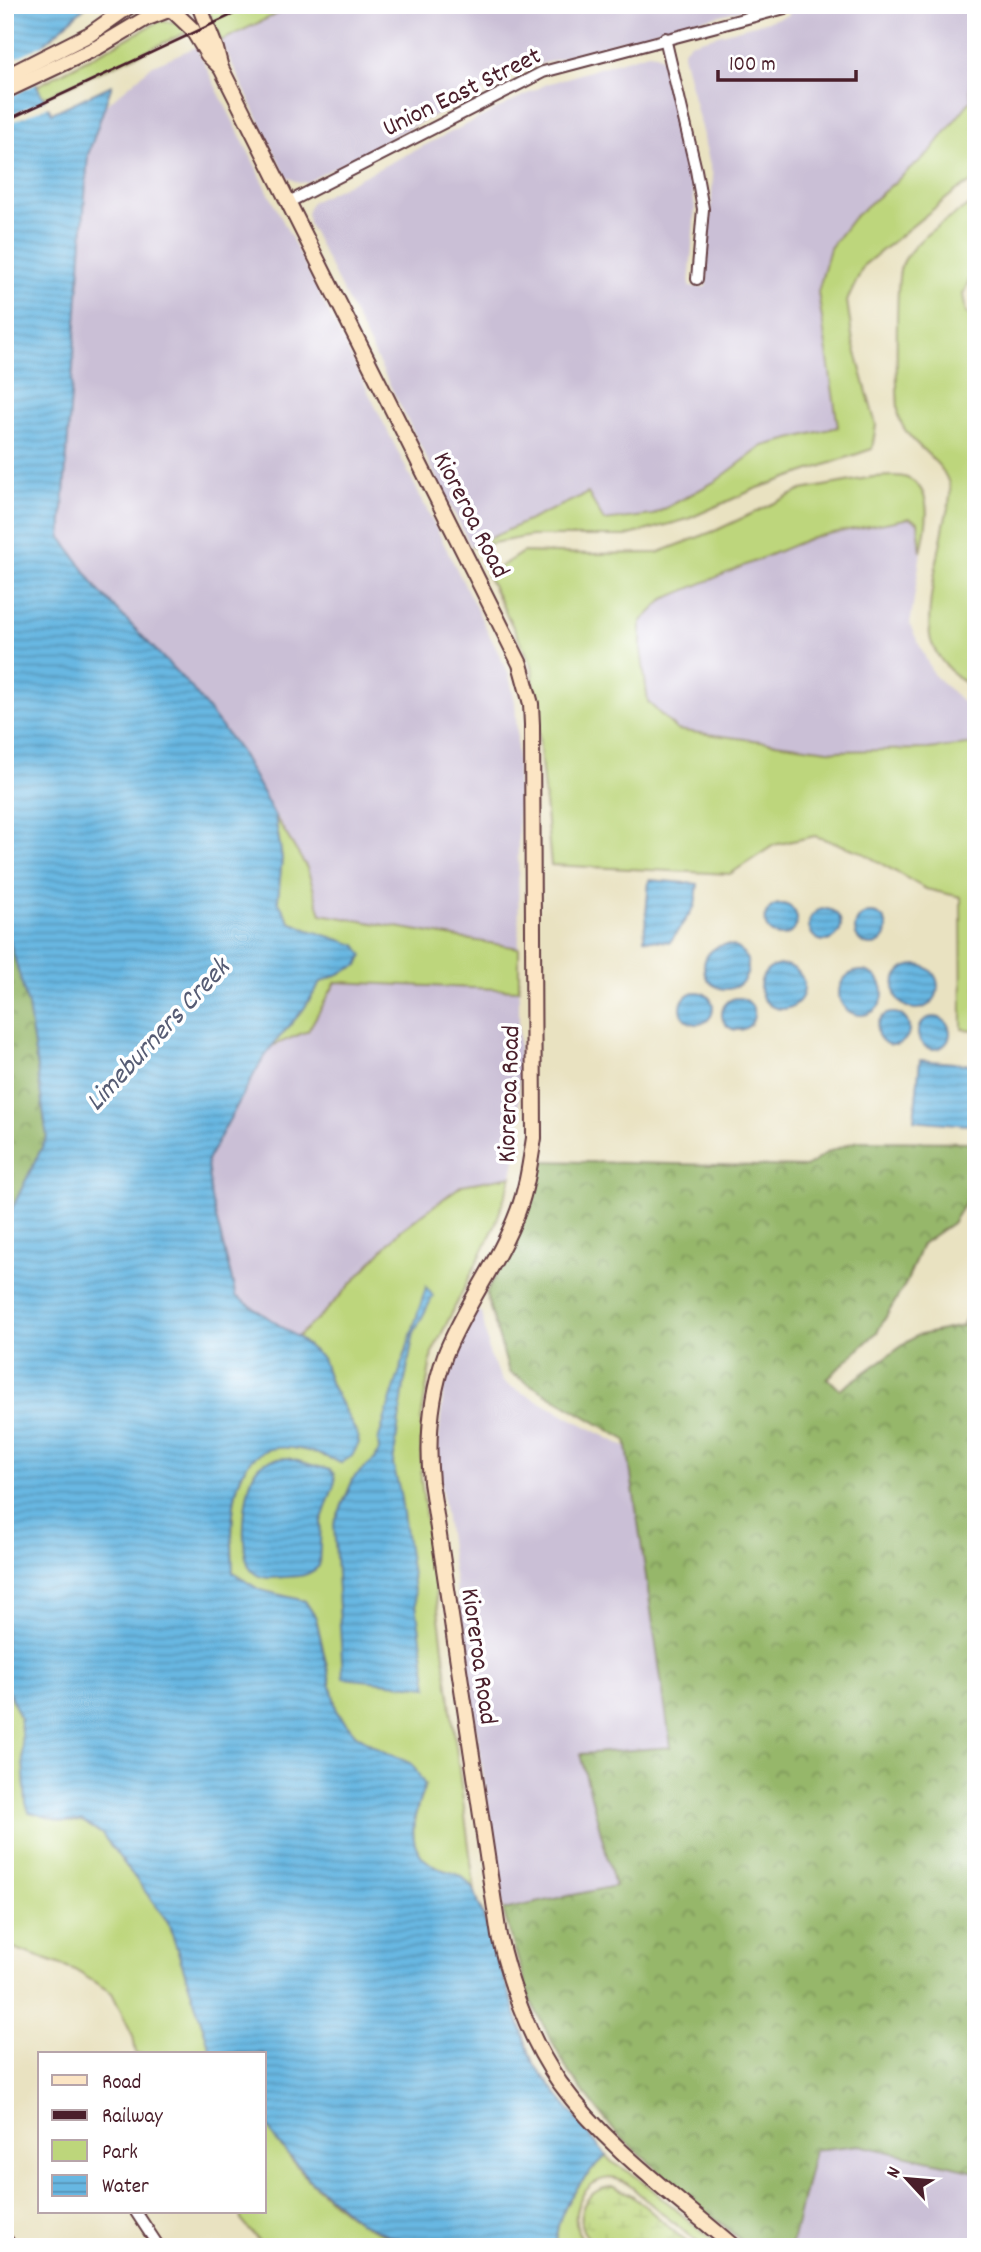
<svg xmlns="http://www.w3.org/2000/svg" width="981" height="2252" viewBox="0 0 981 2252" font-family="Dekko,sans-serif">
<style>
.industrial{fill:#cabfd6}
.green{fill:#bdd67b;stroke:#847a53;stroke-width:2}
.forest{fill:url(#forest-crowns);stroke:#706b4b;stroke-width:2}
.wetland{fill:url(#wetland-marsh);stroke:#847a53;stroke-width:2}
.water{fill:url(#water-rules);stroke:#586b86;stroke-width:2}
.pier{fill:#e9e2c1}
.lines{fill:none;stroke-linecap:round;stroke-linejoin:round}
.street-casing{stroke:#623c42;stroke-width:14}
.secondary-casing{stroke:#623c42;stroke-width:18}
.street{stroke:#fff;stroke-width:10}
.secondary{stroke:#fce5c4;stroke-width:14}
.rail{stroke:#4a1f2b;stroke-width:2.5}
.labels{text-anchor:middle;stroke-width:7;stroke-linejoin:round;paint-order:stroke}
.street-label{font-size:26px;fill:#4a1f2b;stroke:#fff}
.water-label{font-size:28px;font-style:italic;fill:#565c74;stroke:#fff}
</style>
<defs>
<pattern id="forest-crowns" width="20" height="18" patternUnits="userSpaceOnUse" patternTransform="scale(1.75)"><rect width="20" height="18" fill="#96b76b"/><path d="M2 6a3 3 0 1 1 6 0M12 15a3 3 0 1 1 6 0" fill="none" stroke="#7c9458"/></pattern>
<pattern id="wetland-marsh" width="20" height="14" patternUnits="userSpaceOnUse" patternTransform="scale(1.75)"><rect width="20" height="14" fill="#bdd67b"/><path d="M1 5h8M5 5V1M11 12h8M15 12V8" fill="none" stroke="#a4b76a"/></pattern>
<pattern id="water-rules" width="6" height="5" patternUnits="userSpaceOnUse" patternTransform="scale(1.75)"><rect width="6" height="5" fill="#67b7e2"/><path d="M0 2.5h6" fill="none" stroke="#5794b7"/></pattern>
</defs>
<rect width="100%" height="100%" fill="#fff"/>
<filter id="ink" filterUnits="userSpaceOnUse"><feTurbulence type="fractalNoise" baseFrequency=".0143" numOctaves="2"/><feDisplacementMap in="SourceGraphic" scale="14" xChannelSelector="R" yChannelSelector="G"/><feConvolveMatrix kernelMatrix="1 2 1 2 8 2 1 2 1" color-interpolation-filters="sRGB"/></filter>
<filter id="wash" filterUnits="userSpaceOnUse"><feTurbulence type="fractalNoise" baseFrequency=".00686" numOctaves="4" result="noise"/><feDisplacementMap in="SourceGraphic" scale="28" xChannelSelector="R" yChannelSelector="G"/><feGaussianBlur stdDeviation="1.57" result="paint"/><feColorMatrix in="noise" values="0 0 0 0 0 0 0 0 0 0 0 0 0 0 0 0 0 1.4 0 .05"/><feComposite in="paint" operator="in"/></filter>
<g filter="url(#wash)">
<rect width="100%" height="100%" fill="#e9e2c1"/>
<!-- industrial -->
<g class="industrial">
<polygon points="295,5 762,5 655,31 521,70 307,182 299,183 286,176 221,41"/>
<polygon points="786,5 976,5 976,25 969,28 971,100 930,152 853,218 818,292 838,427 763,446 716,481 653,515 604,521 588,493 471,547 309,224 307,214 309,207 312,202 547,84 648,53 656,54 662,59 691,176 695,209 689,287 706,287 713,177 683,54 685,48 690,43 789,15"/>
<polygon points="196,47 508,672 515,701 517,733 519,948 321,914 307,868 275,816 240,751 190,686 98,590 61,537 88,155 105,106 153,65"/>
<polygon points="910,518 918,522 921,552 910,625 933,674 965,704 976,711 976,744 928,749 836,751 677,730 648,702 641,650 641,622 664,599 813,537"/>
<polygon points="976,617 976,677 969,670 967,642"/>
<polygon points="336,982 519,990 519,1138 512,1176 462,1185 401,1230 326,1311 297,1337 236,1296 211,1198 207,1161 257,1069 272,1046 308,1031"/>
<polygon points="475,1309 482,1313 490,1357 504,1383 629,1449 671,1747 580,1755 616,1886 503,1910 437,1458 444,1385"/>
<polygon points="859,2145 976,2171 976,2247 791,2247 814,2150"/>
</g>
<!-- green -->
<g class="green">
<polygon points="211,5 295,5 221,41 210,15"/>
<polygon points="160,21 179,23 190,31 42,98 37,86"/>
<polygon points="969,28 976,42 976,180 957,190 864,265 847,301 853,342 876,425 872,449 755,489 688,519 626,536 531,536 471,547 588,493 604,521 653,515 716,481 763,446 838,427 818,292 830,248 853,218 930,152 971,100"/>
<path d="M 976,201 L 976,265 L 963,294 L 966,313 L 975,319 L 976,323 L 976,617 C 969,636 961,660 976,677 L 976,692 C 958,678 938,663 931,641 C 924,613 939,554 944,525 C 946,514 952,498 950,488 C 944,458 910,447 900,420 C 895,408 896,277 901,267 C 914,237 950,218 976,201 Z"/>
<path d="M 873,477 C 883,477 898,474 907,478 C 936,490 926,529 921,552 L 918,522 L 910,518 L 813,537 L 664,599 L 641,622 L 641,650 L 648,702 L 677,730 L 836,751 L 928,749 L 976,744 L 976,1030 L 962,1029 L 961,897 L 926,889 L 859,851 L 815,836 L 774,845 L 730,874 L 551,865 L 532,665 L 487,575 L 523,552 L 590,554 L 657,553 L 717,530 L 802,490 Z"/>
<polygon points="275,816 307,868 321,914 519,948 519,990 336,982 308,1031 272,1046 303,1010 321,982 358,965 306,929 291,922 277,901 282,858"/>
<path d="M 512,1176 L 494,1228 L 432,1353 L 421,1420 L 421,1480 L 475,1892 C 457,1866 456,1878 434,1866 C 401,1847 415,1813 425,1785 L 377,1748 L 355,1734 L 337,1712 L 316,1618 L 305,1601 L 260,1590 L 233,1573 C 229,1489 233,1414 341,1463 L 356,1432 L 331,1385 L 322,1358 L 297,1337 L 326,1311 L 401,1230 L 462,1185 Z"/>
<polygon points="5,1684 20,1717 26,1803 64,1822 82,1821 102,1834 168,1922 212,2054 136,2054 133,2036 112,1993 73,1969 5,1945"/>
<path d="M 264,2119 C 285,2159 321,2196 359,2222 C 375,2233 400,2239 419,2247 L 264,2247 L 241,2220 L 240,2212 L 264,2212 Z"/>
<path d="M 606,2156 L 612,2162 L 639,2178 L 720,2247 L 703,2247 C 684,2231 664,2215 645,2199 C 638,2193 631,2185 624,2182 C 587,2163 556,2224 591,2247 L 554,2247 C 556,2238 557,2228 560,2219 C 568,2195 588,2173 606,2156 Z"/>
</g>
<!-- forest -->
<g class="forest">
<polygon points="5,924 28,1006 47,1137 5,1223"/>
<polygon points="857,1141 976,1142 976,1188 974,1188 952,1223 922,1244 907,1281 877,1332 828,1378 840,1390 916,1336 962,1326 976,1299 976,2171 859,2145 814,2150 791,2247 749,2247 693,2201 616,2133 569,2073 530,2000 503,1910 615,1886 580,1754 671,1747 626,1440 509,1372 486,1294 525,1217 542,1161 806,1167 828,1152"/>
</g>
<!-- wetland -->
<path class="wetland" d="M 615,2187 L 632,2195 L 692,2247 L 600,2244 C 566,2234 580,2185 615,2187 Z"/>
<!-- water -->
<g class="water">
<path d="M 5,5 L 87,5 L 32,55 L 37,86 L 52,113 L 112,85 L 88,155 L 61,537 L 98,590 L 190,686 L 240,751 L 275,816 L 282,858 L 278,901 L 290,922 L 306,929 L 356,945 L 363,955 L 358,965 L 321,982 L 303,1010 L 272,1046 L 257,1069 L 207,1161 L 211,1198 L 236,1296 L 297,1337 L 322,1358 L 331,1385 L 356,1432 L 359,1443 L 352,1456 L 341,1463 C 233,1414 229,1489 233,1573 L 260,1590 L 305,1601 L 316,1618 L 337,1712 L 355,1734 L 377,1748 L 412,1764 L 425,1785 C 415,1813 401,1847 434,1866 C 457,1878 457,1866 475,1892 L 533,2063 L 606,2156 C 588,2173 568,2195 560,2219 C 557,2228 556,2238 554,2247 L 419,2247 L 360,2223 L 311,2181 L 274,2138 L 264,2119 L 264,2054 L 212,2054 L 168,1922 L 102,1834 L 82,1821 L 64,1822 L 29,1812 L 26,1803 L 20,1717 L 5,1684 L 5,1223 L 47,1137 L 28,1006 L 5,924 Z"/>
<polygon points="649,880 698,884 695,906 670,942 644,939"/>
<circle cx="781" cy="920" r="16"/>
<circle cx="825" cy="925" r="16"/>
<circle cx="871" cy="929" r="16"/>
<circle cx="726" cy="967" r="22"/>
<circle cx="782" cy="987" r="22"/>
<circle cx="916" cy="987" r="22"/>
<circle cx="861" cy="993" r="22"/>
<circle cx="697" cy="1008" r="16"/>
<circle cx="738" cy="1014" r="16"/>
<circle cx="893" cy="1029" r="16"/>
<circle cx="934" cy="1033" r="16"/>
<polygon points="920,1060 976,1065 976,1126 914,1120"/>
<polygon points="426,1287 433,1296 414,1333 404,1386 393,1464 400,1492 428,1687 343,1678 334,1524 354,1477 375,1459 379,1450 378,1440"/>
<path d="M 287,1458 L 330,1470 L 334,1474 L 335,1482 L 321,1522 L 319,1566 C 308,1577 298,1576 284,1577 C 274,1578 261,1580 253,1572 C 237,1558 244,1484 257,1468 C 264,1459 276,1459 287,1458 Z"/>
</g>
<!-- pier -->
<g class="pier">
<polygon points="53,40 35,56 40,82 5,99 5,63"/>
<polygon points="47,99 51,105 5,125 5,117"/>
</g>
</g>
<g filter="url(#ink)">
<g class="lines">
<!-- street casing -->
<g class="street-casing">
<g id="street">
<polyline points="665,38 696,170 703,209 697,279"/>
<polyline points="287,203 543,72 785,8"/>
<polyline points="136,2212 159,2247"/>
<polyline points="5,2237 12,2247"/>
</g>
</g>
<!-- secondary casing -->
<g class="secondary-casing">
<g id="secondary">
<path d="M 199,5 L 216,49 L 221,68 L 520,664 L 531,704 L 532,725 L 534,1138 C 530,1163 527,1187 518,1211 C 499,1262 465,1305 445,1355 C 430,1397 427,1438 431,1482 L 499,1936 C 511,1988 529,2039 560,2083 C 606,2147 675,2196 734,2247"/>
<polyline points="5,77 90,34 131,5"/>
<polyline points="5,91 98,47 145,19 171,9 192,29 208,55 220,67"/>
</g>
</g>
<!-- street -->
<use href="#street" class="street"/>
<!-- secondary -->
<use href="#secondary" class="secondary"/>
<!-- rail -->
<polyline class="rail" points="5,121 253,5"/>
</g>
</g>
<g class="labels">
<!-- street labels -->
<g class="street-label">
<text transform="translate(461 90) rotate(-26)" y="9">Union East Street</text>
<text transform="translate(473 514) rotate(63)" y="9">Kioreroa Road</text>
<text transform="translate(507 1094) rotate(-88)" y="9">Kioreroa Road</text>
<text transform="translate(481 1656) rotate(82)" y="9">Kioreroa Road</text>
</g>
<!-- water labels -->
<g class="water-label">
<text transform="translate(156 1033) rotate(-47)" y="10">Limeburners Creek</text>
</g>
</g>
<!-- margin -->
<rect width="981" height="2252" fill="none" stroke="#fff" stroke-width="28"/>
<!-- legend -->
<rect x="38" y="2052" width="228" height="161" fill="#ffffff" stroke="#b7a5aa" stroke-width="2"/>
<rect x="52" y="2075" width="35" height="10" fill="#fce5c4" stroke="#b7a5aa" stroke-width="2"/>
<text x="102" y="2088" font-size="21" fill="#4a1f2b">Road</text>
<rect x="52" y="2110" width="35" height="10" fill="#4a1f2b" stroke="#b7a5aa" stroke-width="2"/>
<text x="102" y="2122" font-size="21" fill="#4a1f2b">Railway</text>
<rect x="52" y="2140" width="35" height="21" fill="#bdd67b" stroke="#b7a5aa" stroke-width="2"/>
<text x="102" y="2158" font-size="21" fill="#4a1f2b">Park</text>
<rect x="52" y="2175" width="35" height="21" fill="url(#water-rules)" stroke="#b7a5aa" stroke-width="2"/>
<text x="102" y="2192" font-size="21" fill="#4a1f2b">Water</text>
<!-- north arrow -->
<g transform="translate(907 2179) rotate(296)" stroke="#ffffff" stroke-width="5" paint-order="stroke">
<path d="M0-5L12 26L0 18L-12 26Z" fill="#4a1f2b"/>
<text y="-10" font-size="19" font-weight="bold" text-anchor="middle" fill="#4a1f2b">N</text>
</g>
<!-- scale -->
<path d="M718 70v10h138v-10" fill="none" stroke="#4a1f2b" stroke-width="3.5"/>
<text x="729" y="70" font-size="21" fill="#4a1f2b" stroke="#ffffff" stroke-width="5" paint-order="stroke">100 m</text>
</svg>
